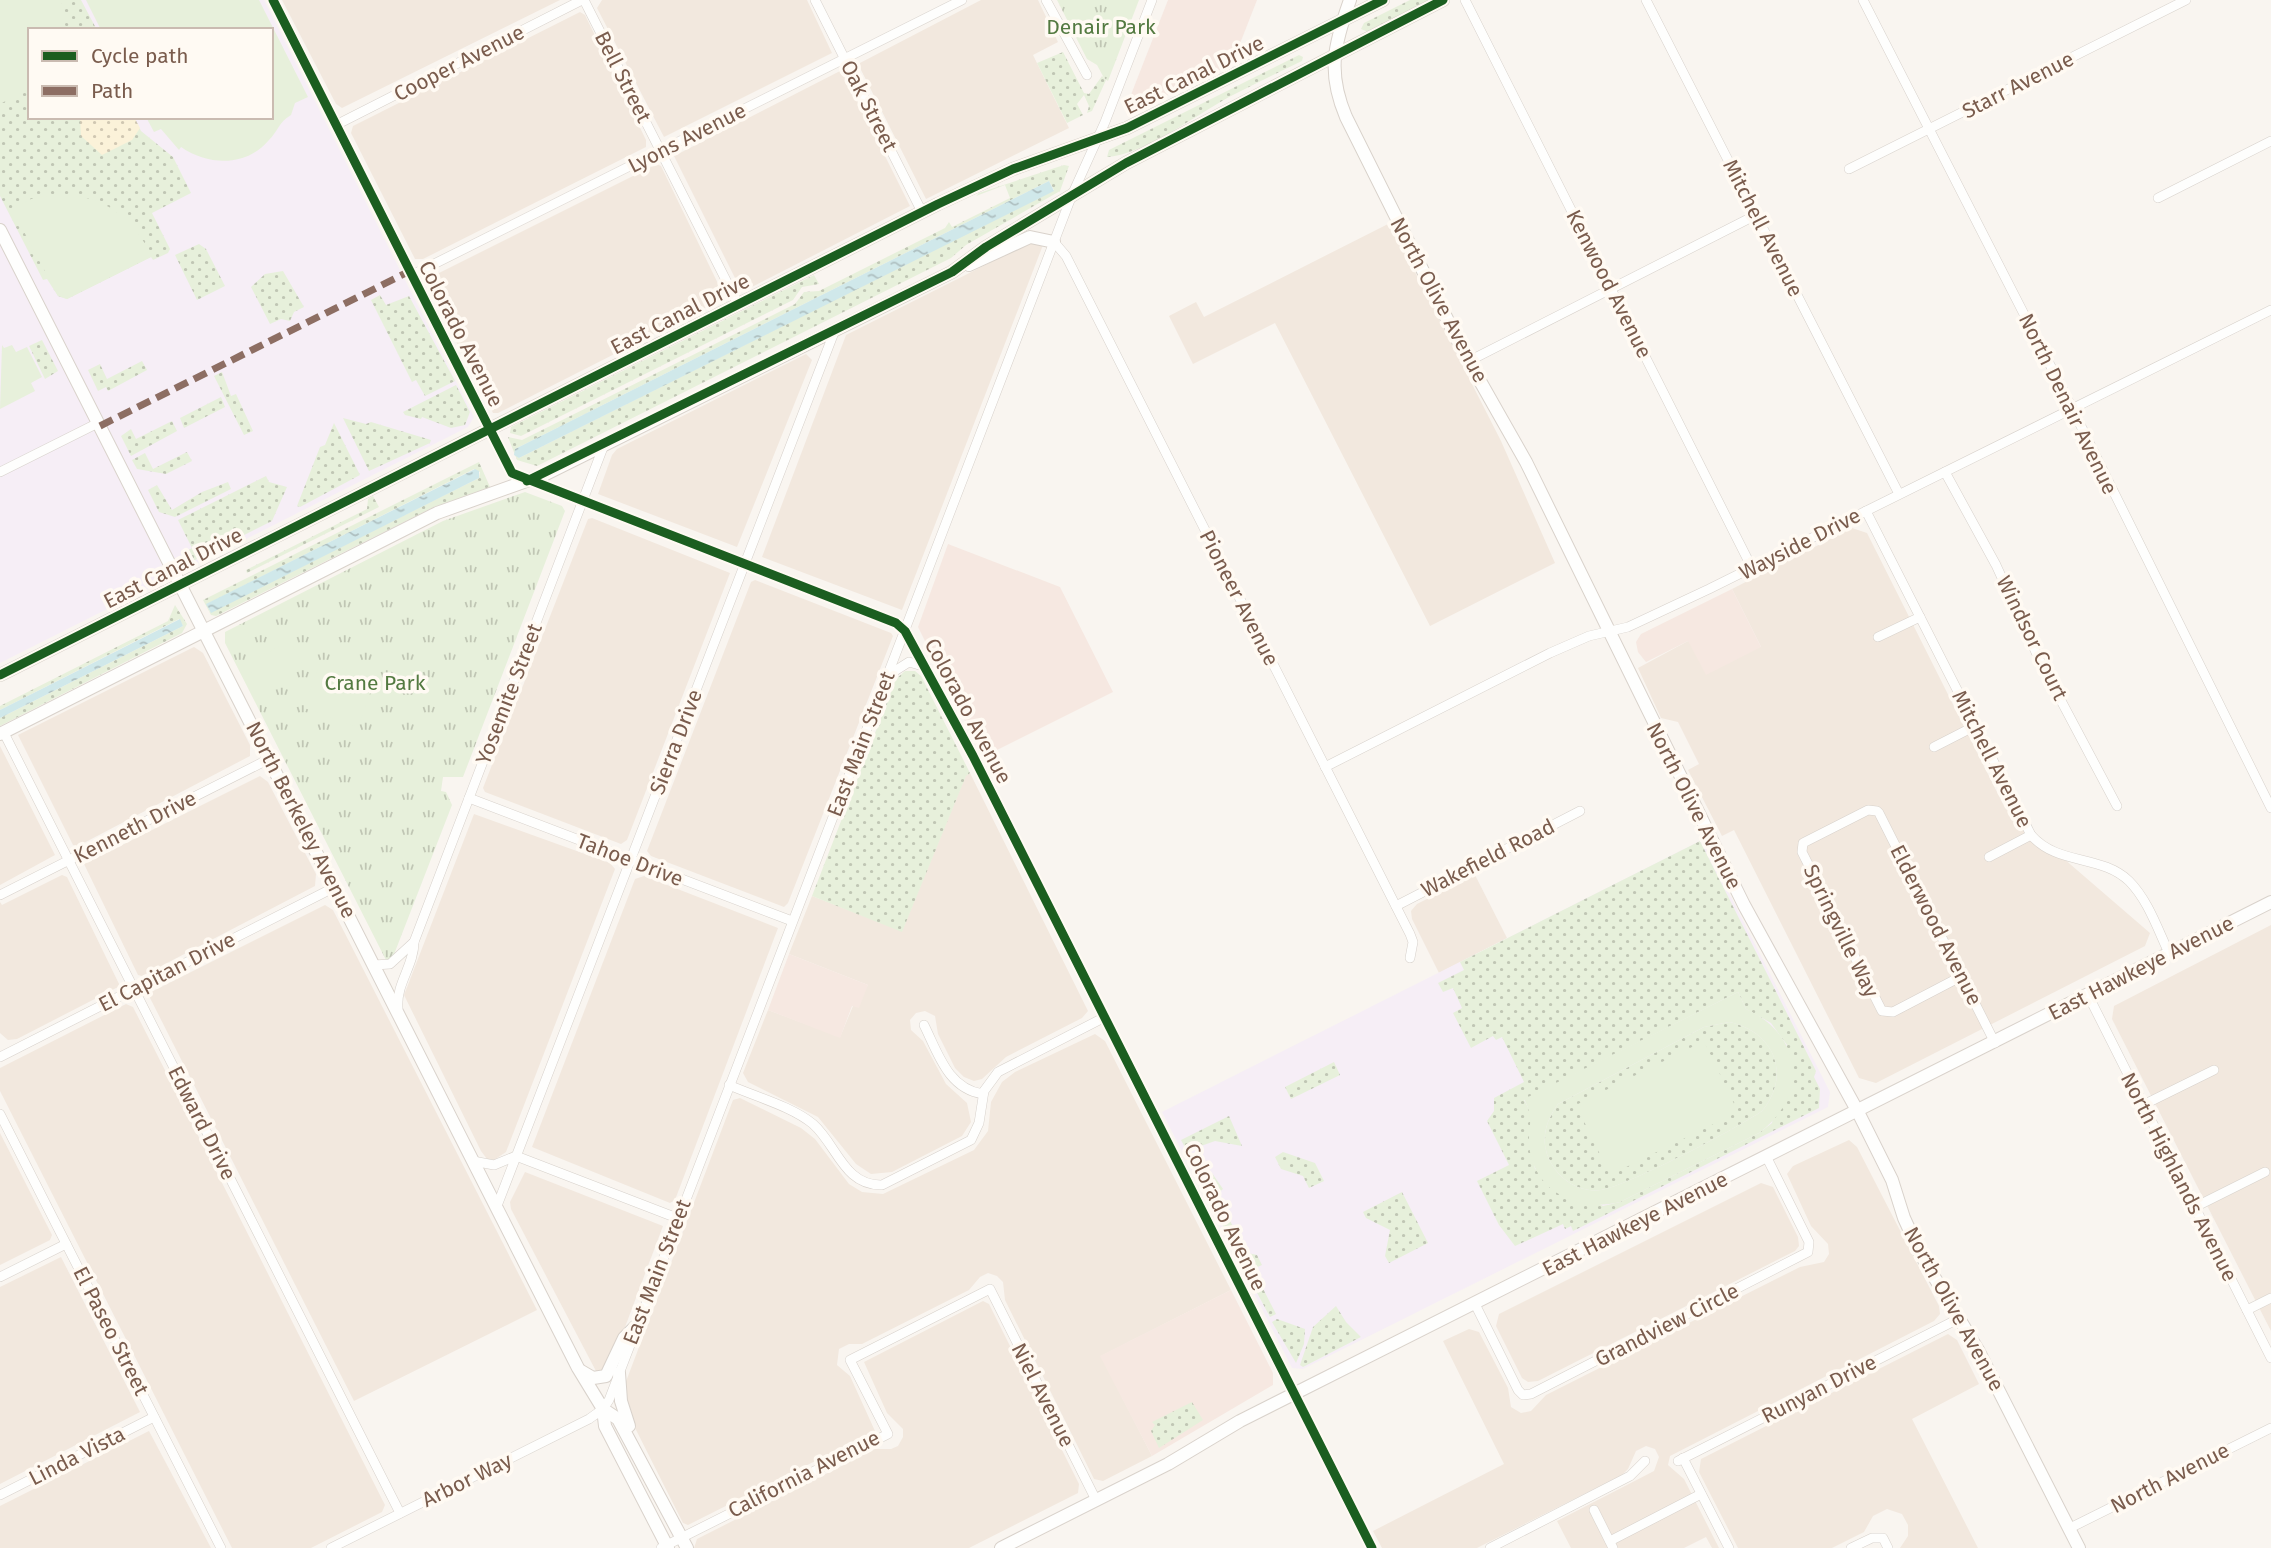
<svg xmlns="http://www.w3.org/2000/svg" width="2271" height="1548" viewBox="0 0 2271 1548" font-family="'Fira Sans',sans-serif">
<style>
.residential{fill:#f2e8de}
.commercial{fill:#f6e8e1}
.education{fill:#f6eef6;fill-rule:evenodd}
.grass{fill:url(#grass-dots);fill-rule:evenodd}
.sand{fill:url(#sand-dots)}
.park{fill:url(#park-tufts)}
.pitch{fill:#e7f0db;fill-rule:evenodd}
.water{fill:url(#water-ripples)}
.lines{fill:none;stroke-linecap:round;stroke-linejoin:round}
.street-casing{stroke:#d7d1cb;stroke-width:10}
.secondary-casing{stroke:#d9d2cb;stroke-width:14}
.street{stroke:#fefefd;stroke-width:9}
.secondary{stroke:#fefefd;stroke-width:12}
.quiet{stroke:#8d6e63;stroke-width:7;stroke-dasharray:14 7;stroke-linecap:butt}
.cycleway-casing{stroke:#fffaf3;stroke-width:13}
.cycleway{stroke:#1b5e20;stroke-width:9}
.labels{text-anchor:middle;stroke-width:7;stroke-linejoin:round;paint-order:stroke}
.park-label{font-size:21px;fill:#537a41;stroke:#fffaf3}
.street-label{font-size:21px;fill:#7a5c4d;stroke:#fffaf3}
</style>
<defs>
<pattern id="grass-dots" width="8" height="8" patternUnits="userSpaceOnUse" patternTransform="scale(1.75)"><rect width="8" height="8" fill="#e7f0db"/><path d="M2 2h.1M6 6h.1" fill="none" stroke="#c0c6b4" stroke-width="1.8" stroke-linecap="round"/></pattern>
<pattern id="sand-dots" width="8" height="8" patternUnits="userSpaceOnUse" patternTransform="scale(1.75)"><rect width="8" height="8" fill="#fbf2d9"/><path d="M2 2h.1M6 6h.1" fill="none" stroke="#d0c7b2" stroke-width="1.8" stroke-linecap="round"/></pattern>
<pattern id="park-tufts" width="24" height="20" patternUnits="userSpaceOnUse" patternTransform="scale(1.75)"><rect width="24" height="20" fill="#e7f0db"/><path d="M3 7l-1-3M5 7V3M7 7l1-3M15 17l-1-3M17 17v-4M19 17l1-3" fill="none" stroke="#c0c6b4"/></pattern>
<pattern id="water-ripples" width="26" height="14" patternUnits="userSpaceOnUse" patternTransform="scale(1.75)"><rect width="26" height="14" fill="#d0e8ea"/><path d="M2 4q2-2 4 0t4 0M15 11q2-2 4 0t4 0" fill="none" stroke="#aebfc0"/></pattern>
</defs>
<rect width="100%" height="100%" fill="#f9f5f0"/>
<!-- residential -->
<g class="residential">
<polygon points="282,0 560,0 342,108 336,104"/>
<polygon points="602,0 807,0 832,53 664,137 597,8"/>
<polygon points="981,0 1038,0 1058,42 1033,55 1069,128 926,199 858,64"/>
<polygon points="580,12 585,15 646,140 646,147 423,259 415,259 351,133 353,126"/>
<polygon points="842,70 910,206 748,289 740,288 674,156"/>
<polygon points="657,164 661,166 725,298 498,413 493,413 428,287 429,278"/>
<polygon points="1390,223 1501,441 1555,563 1430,626 1275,323 1193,364 1169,316 1196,302 1204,317"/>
<polygon points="1035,240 1043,245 902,610 762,557 846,335"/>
<polygon points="806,354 812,360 737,547 598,494 612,455 617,449"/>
<polygon points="592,518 730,573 627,840 621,844 485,792 483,788 588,519"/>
<polygon points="1852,528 1867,533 2005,808 2150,933 2145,946 1876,1083 1859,1078 1734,830 1722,836 1688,770 1699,764 1678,722 1661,718 1638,668 1688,641 1761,647 1732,589"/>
<polygon points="755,580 891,633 893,636 788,903 784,907 651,856 647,851 751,582"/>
<polygon points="194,647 203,653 250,745 250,756 78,846 73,845 18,735"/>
<polygon points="0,746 55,855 0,885"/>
<polygon points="970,773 1088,1011 1082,1018 1006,1057 982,1079 974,1081 964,1077 955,1068 938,1034 935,1016 925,1011 916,1013 910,1020 911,1030 923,1041 946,1084 967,1103 971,1122 962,1136 892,1172 871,1174 856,1164 818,1117 748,1082 743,1073 768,1010 840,1037 853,1006 868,985 789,954 812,896 902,931 966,775"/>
<polygon points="260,776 268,782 316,874 315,886 142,976 138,975 84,864"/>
<polygon points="474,814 610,863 615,869 506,1152 494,1160 487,1159 481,1151 404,995"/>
<polygon points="62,875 67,877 120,986 17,1039 8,1040 0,1033 0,902 2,905"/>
<polygon points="1475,875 1507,938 1439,973 1412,919 1411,911 1417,904"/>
<polygon points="644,876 778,928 675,1200 670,1203 532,1147 635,879"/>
<polygon points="325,905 333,910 537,1310 354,1401 149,996 151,992"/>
<polygon points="2271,925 2271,1331 2112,1019 2114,1006"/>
<polygon points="126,1004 133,1007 385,1505 382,1512 311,1548 232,1548 0,1091 0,1068"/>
<polygon points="1095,1034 1105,1041 1231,1290 1101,1356 1152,1456 1103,1481 1094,1479 1005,1300 1003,1282 997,1276 988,1273 980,1277 969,1290 862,1344 849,1344 839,1349 837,1365 850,1376 875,1431 688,1525 683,1523 628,1414 625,1384 733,1100 740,1098 801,1128 815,1139 849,1184 862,1192 883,1194 974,1150 988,1131 991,1102 1002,1082 1015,1072"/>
<polygon points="0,1133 52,1235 50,1240 0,1265"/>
<polygon points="1849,1140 1857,1147 1939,1306 1940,1314 1934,1321 1670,1456 1668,1465 1684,1479 1719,1548 1712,1548 1706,1537 1684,1548 1571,1548 1557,1521 1654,1471 1659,1457 1655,1449 1646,1446 1636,1451 1628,1469 1622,1475 1477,1548 1382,1548 1373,1531 1504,1464 1443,1341 1469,1329 1479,1332 1508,1388 1511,1407 1521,1413 1531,1411 1546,1395 1800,1267 1824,1262 1829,1254 1828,1244 1811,1226 1787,1174 1793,1166"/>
<polygon points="525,1172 663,1226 610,1367 597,1373 511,1209 510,1202"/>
<polygon points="1761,1183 1773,1187 1798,1237 1799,1246 1795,1251 1538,1381 1528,1382 1522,1378 1496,1326 1499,1314"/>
<polygon points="61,1257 140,1412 0,1484 0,1287"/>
<polygon points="983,1301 989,1304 1079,1484 1078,1493 969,1548 694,1548 697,1539 875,1449 891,1449 898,1446 903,1437 903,1429 887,1413 864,1362"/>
<polygon points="1948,1334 1957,1340 1979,1384 1912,1419 1978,1548 1900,1548 1908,1536 1908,1525 1902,1514 1887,1509 1873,1516 1864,1532 1832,1548 1738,1548 1699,1472 1701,1459"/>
<polygon points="149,1431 211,1548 0,1548 0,1506"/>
</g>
<!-- commercial -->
<g class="commercial">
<polygon points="1168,0 1257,0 1232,64 1127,115 1125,110"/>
<polygon points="948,544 1060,587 1113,692 983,757 918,627"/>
<polygon points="1732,589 1761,647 1706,675 1688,641 1646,662 1638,652 1636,642 1641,634"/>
<polygon points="789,954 868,985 859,1008 852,1006 840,1038 768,1010"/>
<polygon points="1231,1290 1273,1373 1273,1385 1152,1456 1100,1356"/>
</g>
<!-- education -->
<g class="education">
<path d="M 0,0 L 264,0 L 474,417 L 468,427 L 0,663 ZM 30,30 L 271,30 L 271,117 L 30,117 Z"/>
<polygon points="1702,840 1830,1092 1828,1107 1303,1369 1292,1368 1162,1112"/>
</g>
<!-- grass -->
<g class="grass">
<polygon points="0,0 81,0 97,30 30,30 30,117 134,117 141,131 173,157 191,193 152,213 170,249 168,253 153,260 151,257 67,299 58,296 47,279 43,280 0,196"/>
<polygon points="1410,0 1431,0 1368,32 1361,29 1364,23"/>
<polygon points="1063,52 1084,93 1089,94 1102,76 1106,80 1092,111 1087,113 1089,106 1084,95 1077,104 1083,115 1067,123 1037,63"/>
<path d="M 1299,55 L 1303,57 L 1302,61 C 1277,73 1253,85 1229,97 C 1198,114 1141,156 1107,157 L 1109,150 Z"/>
<path d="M 1064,165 L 1069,166 L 1060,191 L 966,245 L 951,258 L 537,466 L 517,460 L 508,437 L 522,440 L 795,304 L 804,292 L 819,291 L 945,228 L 949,222 L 952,227 L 1010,198 L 1005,185 L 976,196 L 979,193 ZM 1049,181 L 1054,190 L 519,458 L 515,449 Z"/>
<polygon points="199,244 206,249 225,286 197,300 175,255"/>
<polygon points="283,271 304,307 294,312 290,321 281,319 270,324 251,287 265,274"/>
<polygon points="814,275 819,284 802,287 793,300 521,436 510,433 511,427"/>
<polygon points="380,295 386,305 409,296 455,381 425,396 416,380 412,382 371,300"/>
<polygon points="42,340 58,371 45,379 29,346"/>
<polygon points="142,361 147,370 108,391 106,387 98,391 88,370 100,364 107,379"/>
<polygon points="222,372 231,396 236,394 253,431 244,435 214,376"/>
<polygon points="456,385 470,412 465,425 451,428 422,417 421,419 405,415 403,412"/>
<polygon points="221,397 225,407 184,428 180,418"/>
<polygon points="343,418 366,424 371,422 431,440 430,443 369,471"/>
<polygon points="172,421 177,431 131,456 121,436 131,429 136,439"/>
<polygon points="334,423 360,475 300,507 297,506 320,447 325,445"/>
<polygon points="187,452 192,461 166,474 137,469 132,460 145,453 153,469"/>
<path d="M 479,462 L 490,487 L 434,507 L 216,616 L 211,615 L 203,600 ZM 474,469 L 480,472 L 479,478 L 210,612 L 207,604 Z"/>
<polygon points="266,476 269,482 287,487 272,521 193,561 183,559 183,553 192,548 178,520"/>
<polygon points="228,482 231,489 175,517 159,512 148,490 157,485 172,510 202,492"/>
<polygon points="373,496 379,507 247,573 246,570 367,509 368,499"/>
<polygon points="175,605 187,624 182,633 0,726 0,718 183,626 179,619 0,710 0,706 168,621"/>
<polygon points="905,671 915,671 921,676 970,773 966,776 902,932 812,896 896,679"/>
<path d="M 1700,841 L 1816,1071 L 1814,1077 L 1820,1089 L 1819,1108 L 1573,1231 L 1571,1226 L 1565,1229 L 1563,1224 L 1515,1246 L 1499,1225 L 1477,1181 L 1509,1165 L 1487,1121 L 1494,1111 L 1494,1098 L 1524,1082 L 1502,1037 L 1496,1040 L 1493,1036 L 1471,1048 L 1453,1013 L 1462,1008 L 1453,988 L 1443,992 L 1438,983 L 1464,970 L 1460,962 ZM 1738,992 L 1746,1009 L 1771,1023 L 1787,1045 L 1772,1123 L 1759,1133 L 1620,1202 L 1603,1206 L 1535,1169 L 1529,1141 L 1532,1115 L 1524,1100 Z"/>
<path d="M 1729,1022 C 1774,1031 1792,1075 1762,1111 C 1738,1128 1627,1186 1601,1190 C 1579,1193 1558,1179 1549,1159 C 1540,1139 1546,1121 1558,1104 L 1704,1027 Z"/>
<polygon points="1334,1062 1340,1075 1291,1099 1285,1087"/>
<polygon points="1229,1116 1242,1146 1215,1141 1187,1151 1181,1140"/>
<polygon points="1283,1152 1315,1163 1324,1181 1309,1188 1303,1176 1281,1169 1275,1157"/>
<polygon points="1212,1173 1223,1189 1216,1195 1242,1243 1233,1246 1200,1180"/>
<polygon points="1402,1192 1428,1243 1389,1263 1385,1256 1390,1230 1366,1218 1363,1212"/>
<polygon points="1248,1253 1257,1255 1262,1265 1253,1269 1276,1314 1270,1317 1239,1259"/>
<polygon points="1336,1306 1346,1322 1361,1337 1303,1367 1300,1365 1313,1327"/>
<polygon points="1277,1319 1305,1329 1304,1344 1296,1363 1272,1322"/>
<polygon points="1192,1402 1203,1420 1159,1448 1151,1431 1155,1425 1152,1422"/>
</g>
<!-- sand -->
<polygon class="sand" points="80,117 134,117 140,128 132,140 102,155 81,136"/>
<!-- park -->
<g class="park">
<polygon points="1057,0 1139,0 1108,81 1104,78 1097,65 1087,59"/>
<polygon points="525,492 562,506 565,511 463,777 443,777 441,791 446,792 452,805 393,957 386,960 225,643 225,632 443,521"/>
</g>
<!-- pitch -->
<g class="pitch">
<polygon points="0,0 61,0 66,30 30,30 30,88 0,104"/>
<path d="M 86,0 L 259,0 L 308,97 L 295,103 L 291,115 C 279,122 278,131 269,140 C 246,167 209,166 181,147 L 179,150 L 161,129 L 154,132 L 146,117 L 271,117 L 271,30 L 101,30 Z"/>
<path d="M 52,195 C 97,192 135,215 151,257 L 67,299 L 58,296 L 12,209 L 31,199 Z"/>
<polygon points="2,345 4,348 12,345 16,352 27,347 42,377 31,383 35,391 0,409"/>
<polygon points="290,641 302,664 258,686 247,663"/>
<polygon points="321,660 375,680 358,727 304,708"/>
<path d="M 1738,992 L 1746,1009 C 1803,1035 1809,1096 1759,1133 L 1620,1202 C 1582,1212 1538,1195 1530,1152 C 1526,1129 1536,1122 1524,1099 ZM 1729,1022 C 1774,1031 1792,1075 1762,1111 C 1738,1128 1627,1186 1601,1190 C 1579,1193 1558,1179 1549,1159 C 1540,1139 1546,1121 1558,1104 L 1704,1027 Z"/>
<polygon points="1704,1041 1738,1112 1610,1175 1576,1105"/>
</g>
<!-- water -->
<g class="water">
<polygon points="1049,181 1054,191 519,458 514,455 515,449"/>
<polygon points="475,469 479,471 479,478 211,613 206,604"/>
<polygon points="180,619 183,626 0,718 0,710"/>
</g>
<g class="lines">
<!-- street casing -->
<g class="street-casing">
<g id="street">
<polyline points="273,0 512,473 896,623 905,631 973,756 1372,1548"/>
<polyline points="584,0 738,304"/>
<polyline points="815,0 922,212"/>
<polyline points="1046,0 1087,75"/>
<polyline points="1465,0 1752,568"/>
<polyline points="1646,0 1899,494"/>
<polyline points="1863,0 2068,400 2271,808"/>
<polyline points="336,125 582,0"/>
<polyline points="1849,169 2186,0"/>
<polyline points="2158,198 2271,141"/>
<polyline points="1054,242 1066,256 1410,934 1413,942 1410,958"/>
<polyline points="412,275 962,0"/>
<polyline points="1469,361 1756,215"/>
<polyline points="0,472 98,423"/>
<polyline points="1945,472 1996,565 2040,661 2117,806"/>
<path d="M 1866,511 L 2031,835 C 2058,866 2101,854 2129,881 C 2148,900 2158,930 2169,953"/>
<polyline points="1878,637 1920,617"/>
<polyline points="890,674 909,662 926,667"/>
<polyline points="4,733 400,1513"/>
<polyline points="1934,747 1975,726"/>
<polyline points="1325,767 1550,653 1589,636 1628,627 1709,589 2271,310"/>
<polyline points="469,798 792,921"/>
<polyline points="1989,857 2031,835"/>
<polyline points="0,895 269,759"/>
<polyline points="1396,906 1580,811"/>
<polyline points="374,965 390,964 414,942"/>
<polyline points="1962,976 1893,1012 1882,1011 1802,852 1803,843 1868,810 1877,811 1879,813 1995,1043"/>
<polyline points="2088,995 2271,1358"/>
<path d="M 398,1008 C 396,983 414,966 414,942 L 604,445"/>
<path d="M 924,1025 C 938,1053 948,1089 983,1094"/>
<polyline points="0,1057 335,887"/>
<path d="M 729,1085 C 756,1097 791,1106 813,1124 C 837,1145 844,1186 882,1185 L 971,1140 L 979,1123 L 984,1091 L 998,1072 L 1105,1017"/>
<polyline points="2143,1105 2214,1070"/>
<polyline points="0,1114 221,1548"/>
<polyline points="516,1156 677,1218"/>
<polyline points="473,1161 494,1165 516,1156"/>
<polyline points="497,1206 835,330"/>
<polyline points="2195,1207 2265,1172"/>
<polyline points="0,1277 66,1244"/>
<polyline points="1475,1304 1518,1390 1523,1395 1531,1394 1808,1252 1809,1242 1767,1158"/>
<polyline points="2247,1310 2271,1298"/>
<polyline points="1683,1458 1729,1548"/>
<polyline points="1678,1461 1960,1318"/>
<polyline points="0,1495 154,1417"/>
<polyline points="1594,1510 1613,1548"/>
<polyline points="2070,1528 2271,1428"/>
<polyline points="1610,1541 1701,1494"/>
<polyline points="331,1548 589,1419 603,1409 609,1400 1072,195 1105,122 1152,0"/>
<polyline points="661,1548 888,1434 850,1360 990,1289 1096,1500"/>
<polyline points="1490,1548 1630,1476 1645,1461"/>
<polyline points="1851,1548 1872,1538 1883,1538 1888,1548"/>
</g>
</g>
<!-- secondary casing -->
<g class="secondary-casing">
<g id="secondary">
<path d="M 1350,0 C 1334,45 1327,72 1346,117 L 1463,351 L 1526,462 L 1744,905 L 1858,1112 L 1892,1180 L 1904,1218 L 1921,1255 L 1978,1350 L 2079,1548"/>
<polyline points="0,230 578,1368 603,1409 605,1426 668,1548"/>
<polyline points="969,265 1030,237 1054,242"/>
<polyline points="0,675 938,204 1013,169 1127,128 1383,0"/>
<polyline points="0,734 437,513 546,474 952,272 986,247 1126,163 1443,0"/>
<polyline points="581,1371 593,1378 606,1376 624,1338 636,1326"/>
<polyline points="619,1373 621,1401 629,1426"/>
<polyline points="603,1409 618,1419 687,1548"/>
<polyline points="1001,1548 1168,1464 1240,1421 2271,902"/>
</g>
</g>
<!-- street -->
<use href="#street" class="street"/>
<!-- secondary -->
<use href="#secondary" class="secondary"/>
<!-- quiet -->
<polyline class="quiet" points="100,426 410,271"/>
<!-- cycleway casing -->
<g class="cycleway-casing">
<g id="cycleway">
<polyline points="273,0 512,473 896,623 905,631 973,756 1372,1548"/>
<polyline points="527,481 952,272 986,247 1126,163 1443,0"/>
<polyline points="0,675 938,204 1013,169 1127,128 1383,0"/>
</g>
</g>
<!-- cycleway -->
<use href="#cycleway" class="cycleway"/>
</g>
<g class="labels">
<!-- park labels -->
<g class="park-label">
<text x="1101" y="34">Denair Park</text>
<text x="375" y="690">Crane Park</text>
</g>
<!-- street labels -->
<g class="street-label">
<text transform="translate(459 63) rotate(-27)" y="7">Cooper Avenue</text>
<text transform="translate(1194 75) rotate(-26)" y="7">East Canal Drive</text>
<text transform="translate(623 77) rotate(63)" y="7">Bell Street</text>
<text transform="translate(2018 85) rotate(-27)" y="7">Starr Avenue</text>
<text transform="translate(869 106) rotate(63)" y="7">Oak Street</text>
<text transform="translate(687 138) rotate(-27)" y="7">Lyons Avenue</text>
<text transform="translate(1763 228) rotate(63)" y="7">Mitchell Avenue</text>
<text transform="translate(1609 284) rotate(63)" y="7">Kenwood Avenue</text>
<text transform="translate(1439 300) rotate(62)" y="7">North Olive Avenue</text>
<text transform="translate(680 314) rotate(-27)" y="7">East Canal Drive</text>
<text transform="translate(461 334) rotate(63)" y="7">Colorado Avenue</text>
<text transform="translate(2068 404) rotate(64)" y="7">North Denair Avenue</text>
<text transform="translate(1800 544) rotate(-27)" y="7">Wayside Drive</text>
<text transform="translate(173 568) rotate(-27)" y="7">East Canal Drive</text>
<text transform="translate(1239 598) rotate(63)" y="7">Pioneer Avenue</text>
<text transform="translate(2032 638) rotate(64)" y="7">Windsor Court</text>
<text transform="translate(509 694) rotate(-69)" y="7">Yosemite Street</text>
<text transform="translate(968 711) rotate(62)" y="7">Colorado Avenue</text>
<text transform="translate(676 742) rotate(-69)" y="7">Sierra Drive</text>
<text transform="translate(861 744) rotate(-69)" y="7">East Main Street</text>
<text transform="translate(1992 759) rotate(63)" y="7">Mitchell Avenue</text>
<text transform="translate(1694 806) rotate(63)" y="7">North Olive Avenue</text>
<text transform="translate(301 820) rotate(63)" y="7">North Berkeley Avenue</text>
<text transform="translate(135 827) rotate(-27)" y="7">Kenneth Drive</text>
<text transform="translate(1488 858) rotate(-27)" y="7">Wakefield Road</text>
<text transform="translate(630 860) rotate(21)" y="7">Tahoe Drive</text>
<text transform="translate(1936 925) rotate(63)" y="7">Elderwood Avenue</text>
<text transform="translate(1841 931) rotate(64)" y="7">Springville Way</text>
<text transform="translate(2141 968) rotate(-27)" y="7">East Hawkeye Avenue</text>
<text transform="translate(167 972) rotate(-27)" y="7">El Capitan Drive</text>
<text transform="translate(202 1123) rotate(63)" y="7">Edward Drive</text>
<text transform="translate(2179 1177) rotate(63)" y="7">North Highlands Avenue</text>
<text transform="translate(1225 1217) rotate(64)" y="7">Colorado Avenue</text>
<text transform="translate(1635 1224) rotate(-27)" y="7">East Hawkeye Avenue</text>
<text transform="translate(657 1272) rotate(-69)" y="7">East Main Street</text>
<text transform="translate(1954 1309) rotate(61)" y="7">North Olive Avenue</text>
<text transform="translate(1667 1325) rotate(-27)" y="7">Grandview Circle</text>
<text transform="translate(111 1331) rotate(63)" y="7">El Paseo Street</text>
<text transform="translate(1819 1389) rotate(-27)" y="7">Runyan Drive</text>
<text transform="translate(1043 1395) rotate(63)" y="7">Niel Avenue</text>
<text transform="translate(77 1456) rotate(-27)" y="7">Linda Vista</text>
<text transform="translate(804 1474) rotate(-27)" y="7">California Avenue</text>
<text transform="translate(2170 1478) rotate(-27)" y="7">North Avenue</text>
<text transform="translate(467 1480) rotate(-26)" y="7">Arbor Way</text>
</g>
</g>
<!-- legend -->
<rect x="28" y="28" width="245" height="91" fill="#fffaf3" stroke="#cabbb1" stroke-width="2"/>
<rect x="42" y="51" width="35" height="10" fill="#1b5e20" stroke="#cabbb1" stroke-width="2"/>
<text x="91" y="63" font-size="21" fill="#7a5c4d">Cycle path</text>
<rect x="42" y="86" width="35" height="10" fill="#8d6e63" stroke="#cabbb1" stroke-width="2"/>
<text x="91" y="98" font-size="21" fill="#7a5c4d">Path</text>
</svg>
